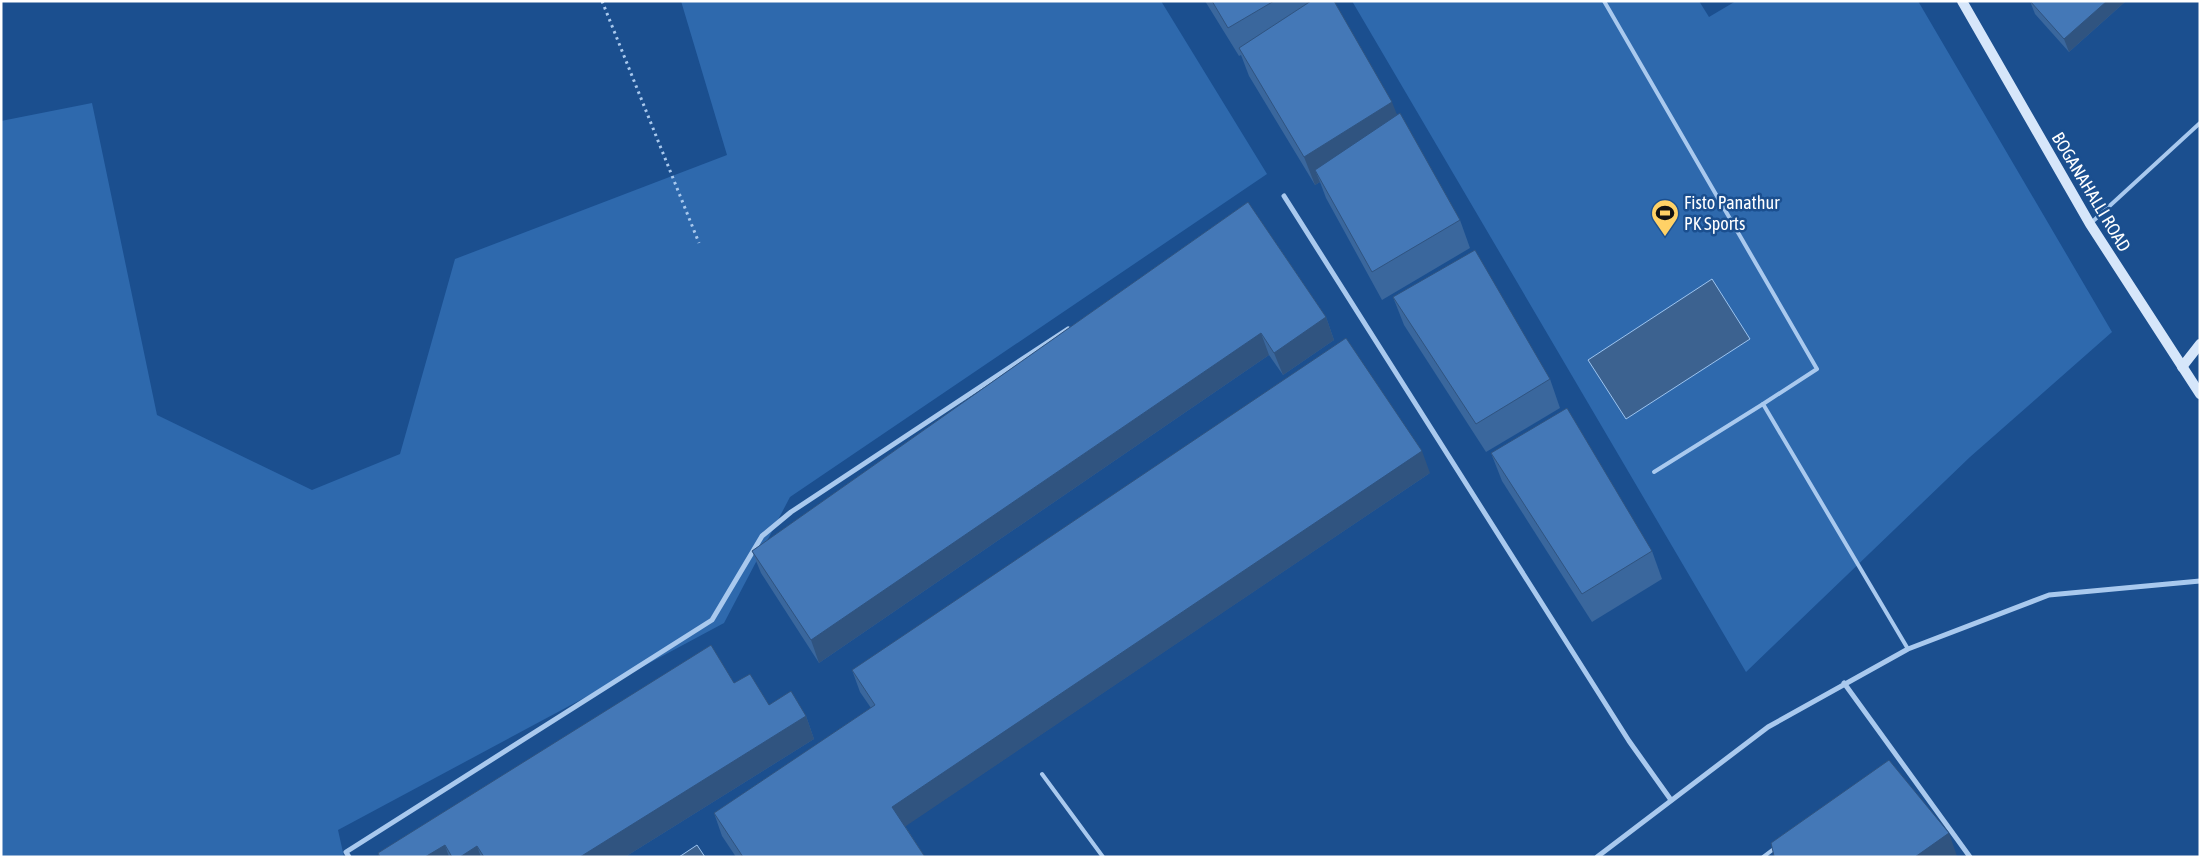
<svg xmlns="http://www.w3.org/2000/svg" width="2201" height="858" viewBox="0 0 2201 858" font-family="'Asap Condensed',sans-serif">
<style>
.green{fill:#2e69ad}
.water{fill:#3c6290;stroke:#9cc4f0}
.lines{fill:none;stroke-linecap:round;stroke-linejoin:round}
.path{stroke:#a9c9ee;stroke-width:3;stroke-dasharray:2.5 4;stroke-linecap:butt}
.lane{stroke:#a9c9ee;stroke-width:4}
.street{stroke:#a9c9ee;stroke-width:5}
.secondary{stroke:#d6e6fa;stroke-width:10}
.wall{fill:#3a679d}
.shaded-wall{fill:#305480}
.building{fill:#4478b7;stroke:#305480}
.labels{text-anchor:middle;stroke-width:5;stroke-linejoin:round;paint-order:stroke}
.street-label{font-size:18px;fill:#fff;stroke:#1b4f8f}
.poi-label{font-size:18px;fill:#fff;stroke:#1b4f8f;text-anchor:start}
</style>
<rect width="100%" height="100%" fill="#1b4f8f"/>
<!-- green -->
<g class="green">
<polygon points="681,1 1161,1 1267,174 790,497 724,623 338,830 344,857 1,857 1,121 92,103 157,415 312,490 400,454 455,259 727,155"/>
<polygon points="1352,1 1699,1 1709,17 1736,1 1918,1 2112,332 1970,457 1746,672"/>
</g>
<!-- water -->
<g class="water">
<polygon points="1712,279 1750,339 1626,419 1588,360"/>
<polygon points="697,845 705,857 679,857"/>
</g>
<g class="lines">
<!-- path -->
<polyline class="path" points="602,1 699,243"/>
<!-- lane -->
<g class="lane">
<polyline points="1604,1 1817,369 1763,404 1908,649"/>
<polyline points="2091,223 2200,123"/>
<polyline points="1654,472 1763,404"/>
<polyline points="1042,774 1103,857"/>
<polyline points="1763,857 1775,848"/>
</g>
<!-- street -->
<g class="street">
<polyline points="1284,196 1629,741 1671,800"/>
<polyline points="1844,683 1970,857"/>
<polyline points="349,857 346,852 712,620 762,536 791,512 1068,329"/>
<polyline points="1597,857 1768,727 1908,649 2049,595 2200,581"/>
</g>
<!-- secondary -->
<g class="secondary">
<polyline points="1962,1 2090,224 2200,394"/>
<polyline points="2182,367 2200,344"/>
</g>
</g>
<!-- wall -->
<g class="wall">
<polygon points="1205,1 1334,1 1397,115 1460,220 1470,248 1382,300 1326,198 1320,182 1315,185 1249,76 1241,55 1239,56"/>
<polygon points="2030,1 2126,1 2069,52 2035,14"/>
<polygon points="1248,202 1326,317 1334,340 1283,375 1269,355 819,663 761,573 752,551"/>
<polygon points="1393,297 1550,379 1560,408 1486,452 1404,325"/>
<polygon points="1491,453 1652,551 1662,579 1592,622 1502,481"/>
<polygon points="1430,473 905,826 925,857 736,857 722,836 714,813 871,708 860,692 852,670"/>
<polygon points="734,683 769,705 806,716 814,739 625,857 379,857 378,853"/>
</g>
<!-- shaded-wall -->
<g class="shaded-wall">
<polygon points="2107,1 2126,1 2069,52 2064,39"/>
<polygon points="1392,102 1403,130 1315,170 1320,182 1315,185 1304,157"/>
<polygon points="1326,317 1334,340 1283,375 1274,353"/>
<polygon points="1261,333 1269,355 819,663 811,640"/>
<polygon points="1422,451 1430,473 900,830 892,807"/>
<polygon points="806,716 814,739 625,857 580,857"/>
<polygon points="1949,833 1957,856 1956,857 1915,857"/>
<polygon points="445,845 449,857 425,857"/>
<polygon points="477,846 481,857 460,857"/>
</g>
<!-- building -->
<g class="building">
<polygon points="1212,1 1274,1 1228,28"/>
<polygon points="1311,1 1334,1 1392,102 1304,157 1239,48"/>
<polygon points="2030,1 2107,1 2064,39"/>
<polygon points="1400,113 1460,220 1372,272 1315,170"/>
<polygon points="1248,202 1326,317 1274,353 1261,333 811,640 752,551"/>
<polygon points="1475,250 1550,379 1476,424 1393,297"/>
<polygon points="1346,338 1422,451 892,807 925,857 743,857 714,813 875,705 852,670"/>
<polygon points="1567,408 1652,551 1582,594 1491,453"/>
<polygon points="711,645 734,683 750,674 769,705 791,691 806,716 580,857 484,857 477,846 460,857 452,857 445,845 425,857 380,857 378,853"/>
<polygon points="1889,760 1949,833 1915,857 1773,857 1774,856 1771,843"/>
</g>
<!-- icons -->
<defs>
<g id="stadium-pin" transform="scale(1.4375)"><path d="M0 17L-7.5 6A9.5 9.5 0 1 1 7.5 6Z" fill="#ffd166" stroke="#1b4f8f"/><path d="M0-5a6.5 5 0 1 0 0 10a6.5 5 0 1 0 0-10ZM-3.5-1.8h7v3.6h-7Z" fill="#111"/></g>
</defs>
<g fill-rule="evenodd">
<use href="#stadium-pin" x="1665" y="213"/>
</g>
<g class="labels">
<!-- street labels -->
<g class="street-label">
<text transform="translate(2091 192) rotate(59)" y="6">BOGANAHALLI ROAD</text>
</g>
<!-- poi labels -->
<g class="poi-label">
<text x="1684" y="209">Fisto Panathur<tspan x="1684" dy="21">PK Sports</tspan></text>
</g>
</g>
<!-- border -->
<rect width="2201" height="858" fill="none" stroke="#ffffff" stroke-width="5"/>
</svg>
